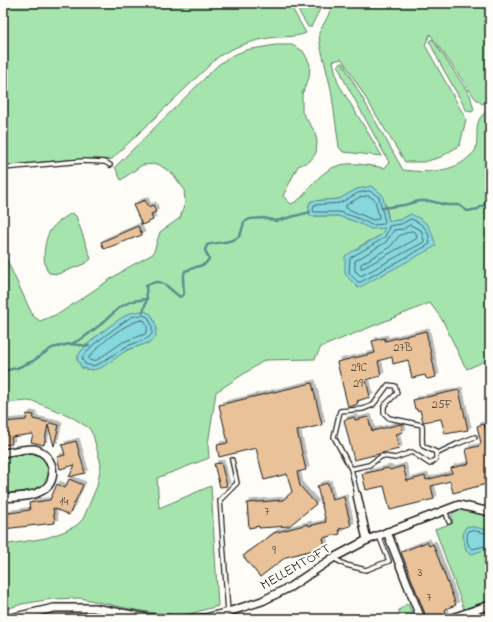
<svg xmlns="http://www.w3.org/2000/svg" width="493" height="622" viewBox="0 0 493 622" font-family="'Indie Flower',sans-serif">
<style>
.green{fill:#a5e5ad;stroke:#608064;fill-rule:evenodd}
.water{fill:#86d8de;stroke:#5c8d90}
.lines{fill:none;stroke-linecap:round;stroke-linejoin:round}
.shore{stroke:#46676a;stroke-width:1}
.stream{stroke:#5c8d90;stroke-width:2.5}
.building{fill:#e9c299;stroke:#1c1c1c;filter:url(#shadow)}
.lane-casing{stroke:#1c1c1c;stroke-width:6}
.street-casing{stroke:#1c1c1c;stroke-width:10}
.lane{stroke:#fdfcf7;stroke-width:3.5}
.street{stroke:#fdfcf7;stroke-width:7}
.labels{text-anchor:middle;stroke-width:4;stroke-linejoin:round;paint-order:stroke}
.number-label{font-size:12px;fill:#4f463b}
.street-label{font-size:14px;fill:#1c1c1c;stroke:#fdfcf7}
</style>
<defs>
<filter id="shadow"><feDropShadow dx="3" dy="-3" stdDeviation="0" flood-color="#0004"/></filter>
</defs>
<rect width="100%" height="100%" fill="#fdfcf7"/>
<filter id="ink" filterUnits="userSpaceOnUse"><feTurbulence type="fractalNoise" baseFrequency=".025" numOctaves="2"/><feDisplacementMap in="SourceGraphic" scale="8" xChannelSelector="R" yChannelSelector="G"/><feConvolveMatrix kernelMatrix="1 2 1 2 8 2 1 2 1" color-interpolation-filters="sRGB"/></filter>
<g filter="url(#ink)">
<!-- green -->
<g class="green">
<path d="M 3,3 L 289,3 L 306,33 C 295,38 281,36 269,38 C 251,41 233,47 218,57 L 112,159 C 109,161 93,158 87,159 C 60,160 33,163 6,166 L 3,161 Z"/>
<polygon points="294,3 323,3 311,27 308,27"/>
<polygon points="333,3 490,3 490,101 482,104 475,98 430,34 425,45 466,119 460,145 441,157 424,162 405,162 342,59 333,61 338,83 382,156 343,152 339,147 331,89 320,44 319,33 328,16"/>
<polygon points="432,39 470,95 474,110 472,112 467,111 441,65 429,41"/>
<path d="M 276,45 L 292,45 L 303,51 L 310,64 L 309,78 L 302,94 L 302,112 L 315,132 L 317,142 L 316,153 L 310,161 L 298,166 L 283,196 L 291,204 C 301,200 305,193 312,185 C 335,157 353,163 385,168 L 389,162 L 344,80 L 338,65 L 342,62 L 403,170 C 425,173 455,173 471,155 C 473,153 476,151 476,148 C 479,133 472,118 490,110 L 490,359 L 467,369 L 463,363 L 443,321 L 430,303 L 321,347 L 315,359 L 265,360 L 216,392 L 208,444 L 209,458 L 157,478 L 159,508 L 211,486 L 218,606 L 189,614 L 161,614 L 130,609 L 80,598 L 52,599 L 22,604 L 3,610 L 3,545 L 46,538 L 63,532 L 76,526 L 83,519 L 89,505 L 97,486 L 101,464 L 93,435 L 89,428 L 70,416 L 35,402 L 27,401 L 3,403 L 3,252 L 33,316 L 40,321 L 60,313 L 127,268 L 153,254 L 160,232 L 180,218 L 185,203 L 184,189 L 173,174 L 158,164 L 142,165 L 121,180 L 115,167 L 218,65 L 231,56 L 246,50 ZM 357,189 L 386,205 L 389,221 L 400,220 L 411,214 L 345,274 L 360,246 L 381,235 L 386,228 L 354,221 L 338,216 L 310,216 L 309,205 L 311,201 L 339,199 ZM 130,313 L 151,342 L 127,350 L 92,370 L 82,368 L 77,359 C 80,345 117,321 130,313 Z"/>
<path d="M 72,213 L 76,216 L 91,259 L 84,264 L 58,274 L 49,273 C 41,264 44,241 50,231 C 55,223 64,218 72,213 Z"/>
<path d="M 33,453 C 45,458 54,466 46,479 C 44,483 42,487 38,488 C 29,492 13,492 3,494 L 3,457 Z"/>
<polygon points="463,508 490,516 490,600 464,609 435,529 453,523 451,516 455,511"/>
<polygon points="408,603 414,619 399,619 399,610"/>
</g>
<!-- water -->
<g class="water">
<path d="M 371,186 L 382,194 L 389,221 L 400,220 L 411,214 C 431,224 429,225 436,246 L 358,288 L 345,274 L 345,256 L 381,235 L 385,228 L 371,229 L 354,221 L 338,216 L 309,216 L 309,205 L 311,201 L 339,199 L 357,189 Z"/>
<path d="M 144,311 L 151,314 L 156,325 L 156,336 L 151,342 L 127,350 L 101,368 L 92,370 L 82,368 L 77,359 C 79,347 117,320 128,314 C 133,312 139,311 144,311 Z"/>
<polygon points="468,526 490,530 490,548 472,554 466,550 463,536 465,528"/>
</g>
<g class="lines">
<!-- shore -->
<g class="shore">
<polygon points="370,191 379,197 385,222 384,224 372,225 355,217 339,212 315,212 313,211 314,205 340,203 358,193"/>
<polygon points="369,196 375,200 379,217 378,219 373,220 346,208 346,205 360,197"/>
<path d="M 411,219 C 424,224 429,230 430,244 L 361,282 L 358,282 L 349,273 L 350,258 L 384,238 L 388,231 L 389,226 L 401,224 Z"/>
<polygon points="410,225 421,230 424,240 424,242 361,276 355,271 355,261 386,242 394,230 403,229"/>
<polygon points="412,231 416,233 417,237 416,239 363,268 361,268 361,264 390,247 399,236"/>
<polygon points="143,315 148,317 152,326 152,334 148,338 125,347 99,364 92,366 85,364 82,357 94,344 114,329 131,317"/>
<path d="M 142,320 L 145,321 C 147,325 149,330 145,334 L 123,342 L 97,360 L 92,361 L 89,360 L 89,357 C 101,343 124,323 142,320 Z"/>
<path d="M 490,534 L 471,530 L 468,531 C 466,537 467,546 472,549 L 490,545"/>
</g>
<!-- stream -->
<g class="stream">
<polyline points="383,208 404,205 419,201 430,201 447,205 459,205 467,211 478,209 490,200"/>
<path d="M 143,312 L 147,299 L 146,286 C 163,276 166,287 180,297 L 184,294 L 183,279 L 185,271 L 205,264 L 209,259 L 205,250 L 207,245 C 216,242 235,243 240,235 C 242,231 243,226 244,222 L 250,219 L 264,218 L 276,221 L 310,212"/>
<polyline points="71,344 83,338 100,325 120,307 132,301 147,299"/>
<polyline points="3,371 17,368 33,361 52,348 70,344 89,346"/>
</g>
</g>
<!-- building -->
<g class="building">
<polygon points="145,200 148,207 153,205 156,212 151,214 153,220 142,225 133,205"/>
<polygon points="138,226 142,235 104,249 101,242"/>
<polygon points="426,331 436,377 428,379 426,378 425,375 412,378 408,360 393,364 392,357 378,361 381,376 366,380 370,397 357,401 358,403 356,404 356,405 348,407 337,362 375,353 372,341 385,338 385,341"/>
<polygon points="312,383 322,425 297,431 306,470 297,472 300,486 316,504 289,526 259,528 259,526 249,528 247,503 283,500 292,492 287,474 264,480 256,448 219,457 217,445 228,443 219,405"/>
<polygon points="459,390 468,430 445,434 441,419 423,422 420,410 417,411 417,409 415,409 413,400"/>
<polygon points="27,414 34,415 33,419 59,425 54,446 48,425 44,445 31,442 33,434 11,437 12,444 3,445 3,422 26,420"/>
<polygon points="354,417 355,420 368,417 372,431 401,424 403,432 396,434 399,449 354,460 344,420"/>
<polygon points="484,424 490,449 490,483 453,493 450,481 431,486 434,499 390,510 384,486 366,490 362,474 388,468 390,470 403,466 407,481 425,476 426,480 452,473 451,468 469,464 466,449 479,446 481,443 477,426"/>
<polygon points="76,441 85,473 69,477 75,465 60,469 57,457 65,455 62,445"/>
<polygon points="221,463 227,486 220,487 214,464"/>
<polygon points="69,479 83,485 69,515 53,508 55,523 3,529 3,514 30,510 29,503 50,500 57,484 65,488"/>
<polygon points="328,483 332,500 344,497 351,526 339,529 340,534 323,538 325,547 286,557 260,577 243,556 274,533 308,524 309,526 326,522 317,486"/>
<polygon points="427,542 429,546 433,544 456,605 445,609 446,615 444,619 436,619 436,616 427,619 401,552"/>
<polygon points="490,610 490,619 469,619 488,611"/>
</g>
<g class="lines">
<!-- lane casing -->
<g class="lane-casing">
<g id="lane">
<polyline points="3,168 83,161 105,162 110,165"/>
<polyline points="436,454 457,444 475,437"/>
<path d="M 351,469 L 334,437 L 340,411 L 363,409 L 373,405 L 388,385 L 395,386 L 397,393 L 384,406 L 384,413 L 389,418 L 422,425 C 423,432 421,439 423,446 L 436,452 L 436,459 L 430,464 L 412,452 L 395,458 L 382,456 L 369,465 L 351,469 L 357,494"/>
<polyline points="445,510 449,522"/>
<polyline points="333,558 346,565 366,570 389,561 379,536"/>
<polyline points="228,612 220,500 237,483 232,460"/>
</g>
</g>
<!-- street casing -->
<g class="street-casing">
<g id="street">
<path d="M 3,453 C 11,452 26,448 34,449 C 53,453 60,480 43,490 C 32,497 16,497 3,498"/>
<polyline points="357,495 367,540"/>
<polyline points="387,532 421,619"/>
<polyline points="6,619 54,608 94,608 149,618 170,619"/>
<polyline points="186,619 205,618 225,613 262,601 290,587 333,558 367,540 459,505 490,512"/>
<polyline points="449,619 490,605"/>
</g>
</g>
<!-- lane -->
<use href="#lane" class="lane"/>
<!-- street -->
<use href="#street" class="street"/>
</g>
</g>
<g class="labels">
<!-- number labels -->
<g class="number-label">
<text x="403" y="351">27B</text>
<text x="359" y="371">29C</text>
<text x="358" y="387">29</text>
<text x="442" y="408">25F</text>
<text x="64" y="505">14</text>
<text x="267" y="515">7</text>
<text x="274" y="554">9</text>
<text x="420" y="576">3</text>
<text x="429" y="601">7</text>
</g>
<!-- street labels -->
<g class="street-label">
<text transform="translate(295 566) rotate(-30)" y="5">MELLEMTOFT</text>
</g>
</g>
<!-- margin -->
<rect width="493" height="622" fill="none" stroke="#fdfcf7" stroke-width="16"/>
<rect x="8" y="8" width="477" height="606" fill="none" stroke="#1c1c1c" stroke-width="1.5" filter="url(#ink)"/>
</svg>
